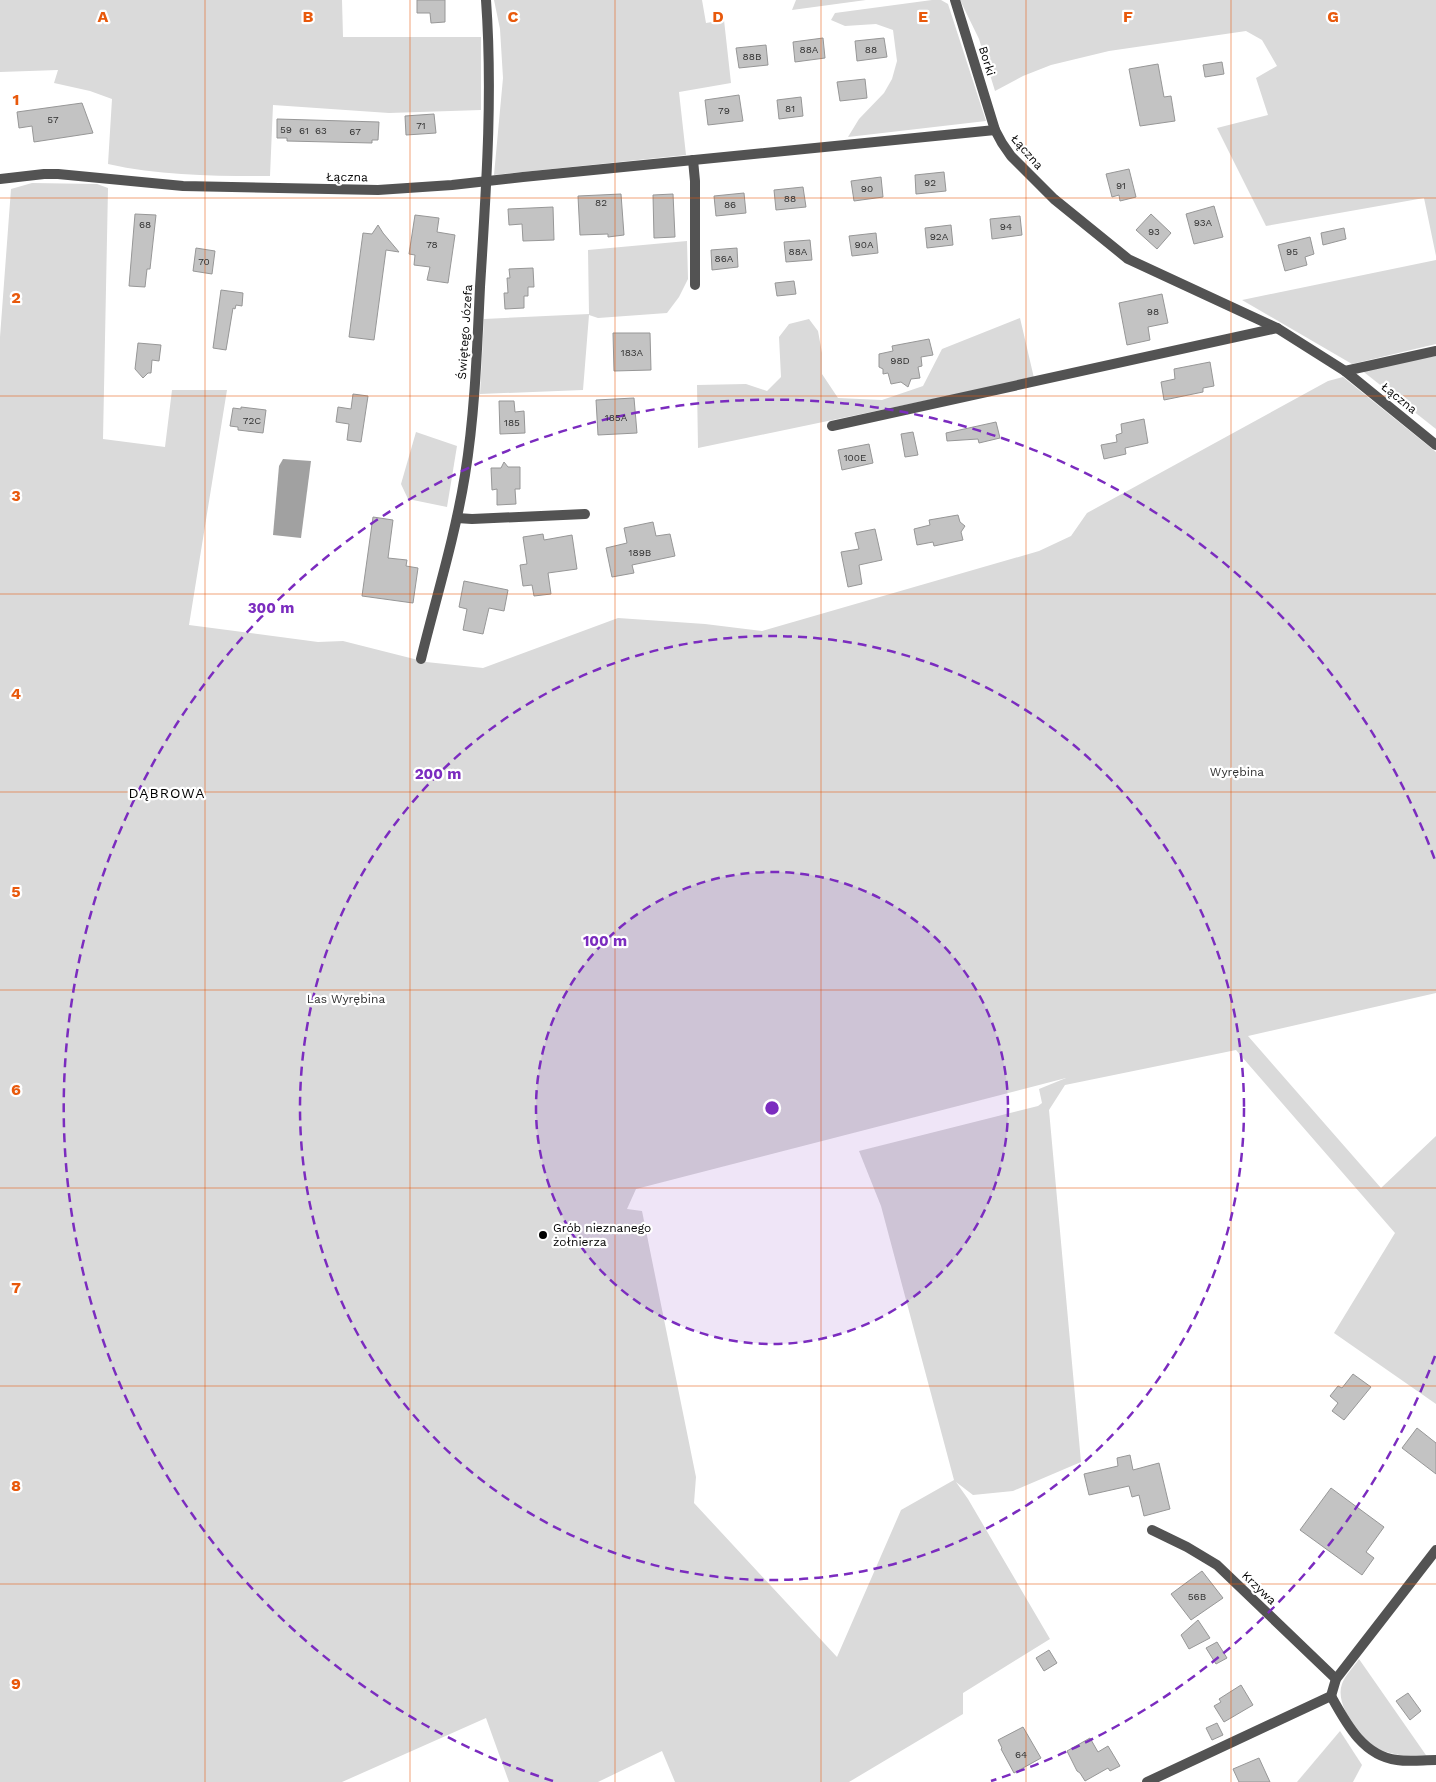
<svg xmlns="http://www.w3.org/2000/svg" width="1436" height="1782" viewBox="0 0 1436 1782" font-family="'Work Sans',sans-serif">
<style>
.green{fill:#dadada;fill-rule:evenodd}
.water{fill:#a1a1a1}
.building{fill:#c3c3c3;stroke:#979797}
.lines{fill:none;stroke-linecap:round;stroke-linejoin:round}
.street{stroke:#535353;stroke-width:10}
.grid{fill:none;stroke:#e8590c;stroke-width:1;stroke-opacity:0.55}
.ring{fill:none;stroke:#7b2cbf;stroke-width:2.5;stroke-dasharray:9 6}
.poi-dot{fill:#000;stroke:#fff;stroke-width:2}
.labels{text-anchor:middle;stroke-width:4.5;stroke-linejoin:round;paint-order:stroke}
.number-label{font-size:10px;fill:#313131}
.street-label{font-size:12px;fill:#000;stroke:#fff}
.park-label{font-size:12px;fill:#313131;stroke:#fff}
.poi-label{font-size:12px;fill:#000;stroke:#fff;text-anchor:start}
.neighbourhood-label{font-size:14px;letter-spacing:1px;fill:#000;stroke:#fff}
.grid-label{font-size:16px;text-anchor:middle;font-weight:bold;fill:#e8590c;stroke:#fff;stroke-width:4.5;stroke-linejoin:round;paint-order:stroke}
.centre{fill:#7b2cbf;stroke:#fff;stroke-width:2.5}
.ring-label{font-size:15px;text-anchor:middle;font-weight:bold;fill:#7b2cbf;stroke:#fff;stroke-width:4.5;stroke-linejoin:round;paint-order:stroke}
</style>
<rect width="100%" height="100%" fill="#fff"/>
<!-- green -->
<g class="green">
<path d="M 0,0 L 342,0 L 343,37 L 481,37 L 481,110 L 389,113 L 273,105 L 270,176 C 215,176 161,176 108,164 L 112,99 L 90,91 L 54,83 L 58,70 L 0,72 Z"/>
<polygon points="494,0 702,0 706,23 724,20 731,83 679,92 686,155 494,175 503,78 500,29"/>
<polygon points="796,0 866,0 792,10"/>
<polygon points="932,0 941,0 948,4 986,121 848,137 859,119 884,93 892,79 897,61 893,30 876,24 845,26 831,20 835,13"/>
<polygon points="960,0 1436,0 1436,256 1424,198 1266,226 1217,128 1268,115 1256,78 1277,66 1262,40 1246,31 1109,51 1051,65 1023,76 995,91 979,39"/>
<path d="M 32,183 L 97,184 L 108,188 L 103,439 L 165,447 L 172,390 L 227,390 L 189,625 L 318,642 L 343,641 L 426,662 L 483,668 L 618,618 L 705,624 L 762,631 L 1039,551 L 1071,536 L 1087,513 L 1328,381 L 1343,377 L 1436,452 L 1436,993 L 1248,1036 L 1381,1188 L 1436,1136 L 1436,1404 L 1334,1333 L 1395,1233 L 1236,1050 L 1065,1085 L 1049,1110 L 1081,1462 L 1013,1491 L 973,1495 L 956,1482 L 968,1499 L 1050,1639 L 963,1693 L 963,1714 L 849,1782 L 675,1782 L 662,1751 L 598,1782 L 509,1782 L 486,1718 L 342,1782 L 0,1782 L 0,337 L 11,189 ZM 1066,1078 L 1039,1089 L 1042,1103 L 1038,1106 L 859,1151 L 881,1206 L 954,1480 L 901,1510 L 837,1657 L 694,1503 L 696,1477 L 642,1211 L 627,1209 L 636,1189 Z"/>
<polygon points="687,241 688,279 679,297 667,313 598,318 589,315 583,390 480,394 484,319 589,314 588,250"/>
<polygon points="1436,260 1436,344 1352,364 1242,300"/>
<polygon points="1020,318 1034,378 698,448 697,385 746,384 767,391 781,377 779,337 789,324 809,319 818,331 822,353 822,374 838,398 882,400 923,386 942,349"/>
<polygon points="1436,356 1436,429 1360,369"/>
<polygon points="416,432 457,446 447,507 408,499 401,484"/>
<path d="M 1359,1659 L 1428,1758 C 1412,1756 1394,1756 1378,1749 C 1361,1741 1334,1704 1342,1684 C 1345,1675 1354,1667 1359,1659 Z"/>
<polygon points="1340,1731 1362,1765 1353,1782 1297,1782"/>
</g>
<!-- water -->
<polygon class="water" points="283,459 311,461 301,538 273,535 279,466"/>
<!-- building -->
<g class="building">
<polygon points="417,0 445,0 445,22 431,23 430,13 417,13"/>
<polygon points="823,38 825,58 795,62 793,42"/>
<polygon points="884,38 887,57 857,61 855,41"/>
<polygon points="766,45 768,65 739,68 736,48"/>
<polygon points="1222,62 1224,74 1205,77 1203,65"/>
<polygon points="1158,64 1164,97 1171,96 1175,121 1140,126 1129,69"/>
<polygon points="865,79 867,98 840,101 837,82"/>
<polygon points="739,95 743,121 708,125 705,100"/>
<polygon points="801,97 803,116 779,119 777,100"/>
<polygon points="82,103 93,133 34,142 32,126 19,128 17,112"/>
<polygon points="434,114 436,133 406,135 405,116"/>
<polygon points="277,119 379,122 378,140 372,140 372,143 287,141 287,138 277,138"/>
<polygon points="1129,169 1136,197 1120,201 1119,195 1112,197 1106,174"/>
<polygon points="944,172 946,191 916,194 915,175"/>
<polygon points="881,177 883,197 854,201 851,181"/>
<polygon points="803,187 806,207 776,210 774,190"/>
<polygon points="744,193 746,213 716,216 714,196"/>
<polygon points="621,194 624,235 608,237 608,234 580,235 578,196"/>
<polygon points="673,194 675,237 654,238 653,195"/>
<polygon points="1214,206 1223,237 1194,244 1186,214"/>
<polygon points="553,207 554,240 523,241 522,224 509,225 508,209"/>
<polygon points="135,214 156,215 150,269 147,269 145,287 129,286"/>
<polygon points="1151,214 1171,233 1157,249 1136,230"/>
<polygon points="415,215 439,218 437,232 455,235 448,283 427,280 430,267 414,265 415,255 409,254"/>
<polygon points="1020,216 1022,235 992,239 990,219"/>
<polygon points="378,225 383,233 399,252 386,250 374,340 349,337 363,233 372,234"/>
<polygon points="951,225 953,245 927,248 925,228"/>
<polygon points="1344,228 1346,239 1323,245 1321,233"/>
<polygon points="876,233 878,253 852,256 849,236"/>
<polygon points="1310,237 1314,254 1305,257 1307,265 1285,271 1278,245"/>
<polygon points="810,240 812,260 786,262 784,242"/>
<polygon points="196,248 215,251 212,274 193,271"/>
<polygon points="737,248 738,267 712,270 711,250"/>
<polygon points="533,268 534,287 528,287 528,296 524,296 524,308 505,309 504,293 508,293 507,278 510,278 509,269"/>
<polygon points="794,281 796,294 777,296 775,283"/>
<polygon points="221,290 243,293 242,306 236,305 235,309 233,308 226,350 213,348"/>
<polygon points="1162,294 1168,323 1148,327 1150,340 1127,345 1119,303"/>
<polygon points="613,333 650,333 651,370 614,371"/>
<polygon points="929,339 933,355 921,357 922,366 918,367 920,378 911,379 908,387 901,382 891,384 888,373 883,374 883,369 879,367 879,354 893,351 892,346"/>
<polygon points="138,343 161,345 159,361 152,360 151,373 148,373 143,378 135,369"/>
<polygon points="1210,362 1214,386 1203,388 1203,392 1164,400 1161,382 1175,379 1174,369"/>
<polygon points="353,394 368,396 361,442 347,440 349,424 336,422 338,407 351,409"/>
<polygon points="634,398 637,433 598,435 596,400"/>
<polygon points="499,401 514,401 515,412 524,411 525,433 500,434"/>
<polygon points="241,407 266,410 263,433 238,430 238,427 230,426 233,408 241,409"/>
<polygon points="1144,419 1148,443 1125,448 1126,454 1104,459 1101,445 1117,442 1116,435 1122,433 1121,424"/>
<polygon points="996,422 1000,438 979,443 978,439 947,441 946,433"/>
<polygon points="913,432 918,455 905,457 901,434"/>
<polygon points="869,444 873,463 842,470 838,450"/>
<polygon points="504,462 508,467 520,467 520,489 515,489 516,504 497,505 497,489 492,490 491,468 501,468"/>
<polygon points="958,515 960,522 965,526 961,532 963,540 934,546 933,542 917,545 914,529 930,525 929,520"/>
<polygon points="373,517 393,520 388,558 407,560 406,566 418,568 413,603 362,596"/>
<polygon points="653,522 656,536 670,534 675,556 632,565 634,573 612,577 606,548 627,543 624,528"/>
<polygon points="875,529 882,560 859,565 862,584 848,587 841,552 859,549 855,533"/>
<polygon points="543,534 544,540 572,535 577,569 548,573 551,594 534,596 532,585 523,586 520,565 527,564 523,537"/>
<polygon points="464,581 508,590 504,611 489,608 483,634 463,630 467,609 459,607"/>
<polygon points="1353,1374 1371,1387 1344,1420 1332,1411 1338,1403 1330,1396 1338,1386 1342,1388"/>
<polygon points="1417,1428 1436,1443 1436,1474 1402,1448"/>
<polygon points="1130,1455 1133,1470 1159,1463 1170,1509 1144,1516 1139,1495 1132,1497 1129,1486 1089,1495 1084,1474 1118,1466 1117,1458"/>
<polygon points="1331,1488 1384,1527 1366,1552 1374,1558 1362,1575 1300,1530"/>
<polygon points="1202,1571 1223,1598 1191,1620 1171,1594"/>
<polygon points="1198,1620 1210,1638 1189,1649 1181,1635"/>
<polygon points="1217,1642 1227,1658 1216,1664 1206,1648"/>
<polygon points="1049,1650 1057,1663 1044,1671 1036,1658"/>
<polygon points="1241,1685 1253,1705 1224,1722 1214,1706 1221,1702 1219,1699"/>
<polygon points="1408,1693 1421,1711 1410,1720 1396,1701"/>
<polygon points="1217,1723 1223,1735 1212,1740 1206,1728"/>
<polygon points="1023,1727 1041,1758 1014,1773 1001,1749 1002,1748 998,1740"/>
<polygon points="1090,1738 1098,1752 1108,1746 1120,1766 1110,1771 1108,1768 1085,1781 1080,1773 1077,1771 1067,1751"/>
<polygon points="1259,1758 1270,1782 1239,1782 1233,1769"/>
</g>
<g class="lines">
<!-- street -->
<g class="street">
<polyline points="955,0 995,130 1002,143 1011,156 1054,199 1128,259 1277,328 1345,371 1436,445"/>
<polyline points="693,160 695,181 695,285"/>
<polyline points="0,179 44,174 58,174 183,186 378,190 452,185 523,177 995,130"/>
<polyline points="1345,371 1436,351"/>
<polyline points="832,426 1277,328"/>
<polyline points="457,518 472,519 585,514"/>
<path d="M 421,659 C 436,598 455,537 465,475 C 475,413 477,350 480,287 C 486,191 493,96 486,0"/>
<polyline points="1152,1530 1187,1547 1217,1565 1336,1679"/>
<path d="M 1331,1696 C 1346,1723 1363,1756 1397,1760 C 1410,1762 1423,1760 1436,1760"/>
<polyline points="1147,1782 1331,1696 1336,1679 1436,1550"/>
</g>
</g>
<!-- grid -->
<path class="grid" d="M 205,0 L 205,1782M 410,0 L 410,1782M 615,0 L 615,1782M 821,0 L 821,1782M 1026,0 L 1026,1782M 1231,0 L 1231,1782M 0,198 L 1436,198M 0,396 L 1436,396M 0,594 L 1436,594M 0,792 L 1436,792M 0,990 L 1436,990M 0,1188 L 1436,1188M 0,1386 L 1436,1386M 0,1584 L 1436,1584"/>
<!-- distance rings -->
<circle cx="772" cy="1108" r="236" fill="#7b2cbf" fill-opacity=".12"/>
<g class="ring">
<circle cx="772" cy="1108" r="236"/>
<circle cx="772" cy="1108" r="472"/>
<path d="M1435 1356A708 708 0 0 1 991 1781M553 1781A708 708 0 1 1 1435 860"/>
</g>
<!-- markers -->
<circle class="poi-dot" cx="543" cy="1235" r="5"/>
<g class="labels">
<!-- number labels -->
<g class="number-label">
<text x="809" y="53">88A</text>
<text x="871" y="53">88</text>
<text x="752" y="60">88B</text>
<text x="790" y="112">81</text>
<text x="724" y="114">79</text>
<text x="53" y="123">57</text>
<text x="421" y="129">71</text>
<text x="286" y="133">59</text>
<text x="304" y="134">61</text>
<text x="321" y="134">63</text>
<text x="355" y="135">67</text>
<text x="930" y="186">92</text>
<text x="1121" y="189">91</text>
<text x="867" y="192">90</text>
<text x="790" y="202">88</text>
<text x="601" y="206">82</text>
<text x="730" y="208">86</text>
<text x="1203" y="226">93A</text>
<text x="145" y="228">68</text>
<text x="1006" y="230">94</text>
<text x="1154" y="235">93</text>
<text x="939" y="240">92A</text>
<text x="432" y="248">78</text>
<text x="864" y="248">90A</text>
<text x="798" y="255">88A</text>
<text x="1292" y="255">95</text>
<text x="724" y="262">86A</text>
<text x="204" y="265">70</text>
<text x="1153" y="315">98</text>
<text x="632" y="356">183A</text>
<text x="900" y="364">98D</text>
<text x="616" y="421">185A</text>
<text x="252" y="424">72C</text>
<text x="512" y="426">185</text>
<text x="855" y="461">100E</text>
<text x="640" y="556">189B</text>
<text x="1197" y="1600">56B</text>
<text x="1021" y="1758">64</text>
</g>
<!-- street labels -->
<g class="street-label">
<text transform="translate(987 61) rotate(73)" y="4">Borki</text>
<text transform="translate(1027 152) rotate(49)" y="4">Łączna</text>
<text transform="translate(347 177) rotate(1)" y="4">Łączna</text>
<text transform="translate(465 332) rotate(-86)" y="4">Świętego Józefa</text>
<text transform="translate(1399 398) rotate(39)" y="4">Łączna</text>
<text transform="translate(1259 1588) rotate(44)" y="4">Krzywa</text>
</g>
<!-- park labels -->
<g class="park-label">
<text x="1237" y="776">Wyrębina</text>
<text x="346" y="1003">Las Wyrębina</text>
</g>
<!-- poi labels -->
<g class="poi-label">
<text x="553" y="1232">Grób nieznanego<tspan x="553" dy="14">żołnierza</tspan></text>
</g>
<!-- neighbourhood labels -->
<g class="neighbourhood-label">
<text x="167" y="798">DĄBROWA</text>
</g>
</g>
<g class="grid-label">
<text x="103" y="22">A</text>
<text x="308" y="22">B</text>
<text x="513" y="22">C</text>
<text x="718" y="22">D</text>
<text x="923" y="22">E</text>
<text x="1128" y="22">F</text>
<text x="1333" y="22">G</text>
<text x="16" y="105">1</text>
<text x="16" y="303">2</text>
<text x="16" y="501">3</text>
<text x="16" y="699">4</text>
<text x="16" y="897">5</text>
<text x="16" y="1095">6</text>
<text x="16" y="1293">7</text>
<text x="16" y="1491">8</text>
<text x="16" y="1689">9</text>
</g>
<circle cx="772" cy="1108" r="8" class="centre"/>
<g class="ring-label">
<text x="271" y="613">300 m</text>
<text x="438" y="779">200 m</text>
<text x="605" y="946">100 m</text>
</g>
</svg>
